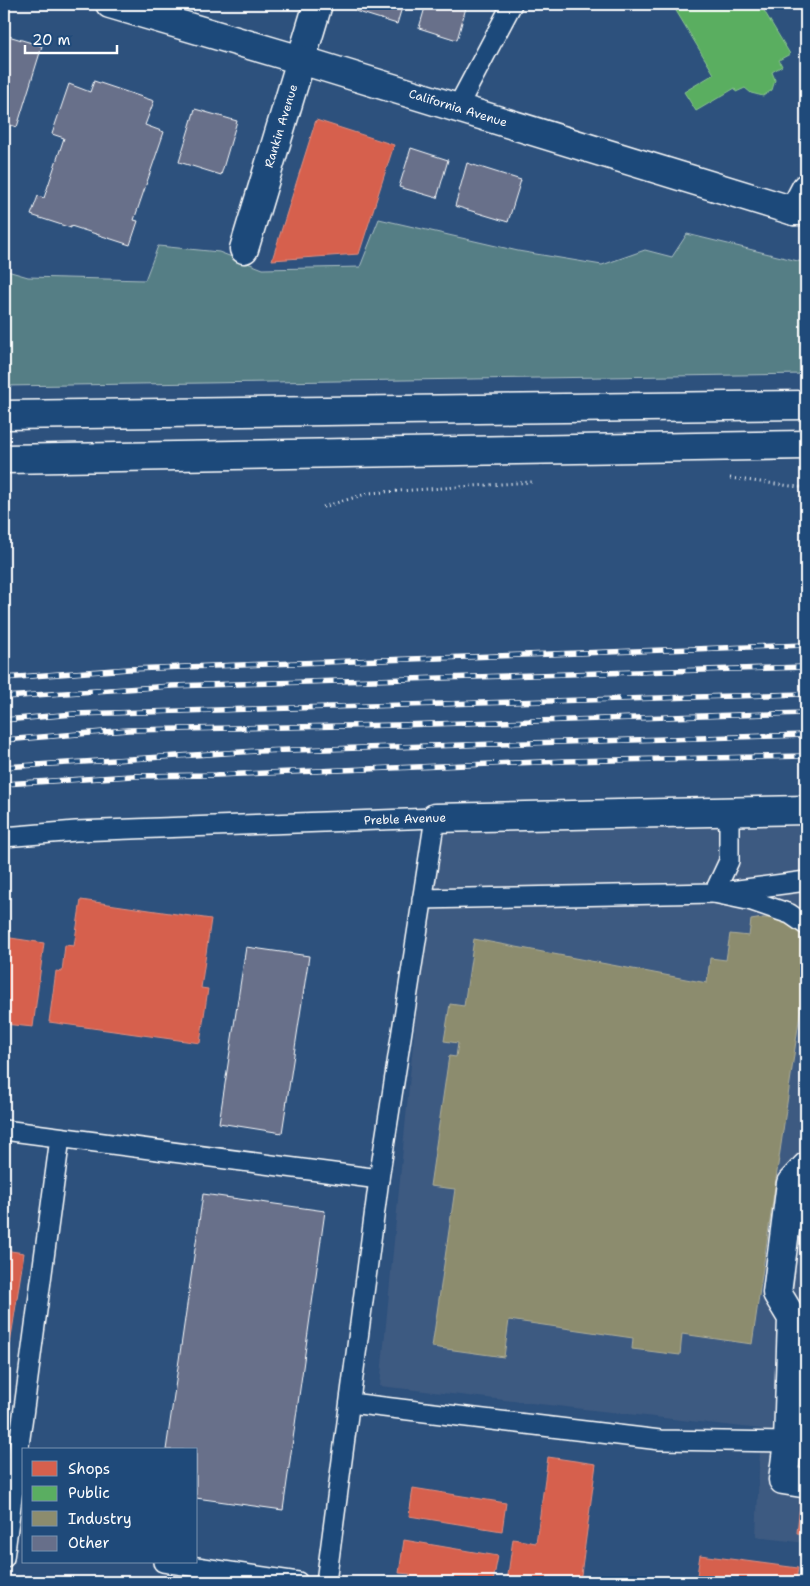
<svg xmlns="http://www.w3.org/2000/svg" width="810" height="1586" viewBox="0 0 810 1586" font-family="'Shantell Sans',sans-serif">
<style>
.built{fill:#3e5a81}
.green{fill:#557e85;stroke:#aabec2}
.shops{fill:#d6604d;stroke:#e29082}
.public{fill:#5aae61;stroke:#8cc690}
.industry{fill:#8c8c6e;stroke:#aeae9a}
.building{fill:#676f8a;stroke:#fff}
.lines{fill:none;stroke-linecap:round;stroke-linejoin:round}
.service-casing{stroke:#fff;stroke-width:22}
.minor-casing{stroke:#fff;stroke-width:31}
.tertiary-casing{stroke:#fff;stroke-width:31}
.motorway-casing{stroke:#fff;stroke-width:31}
.path{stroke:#fff;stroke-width:3;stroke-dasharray:1 4;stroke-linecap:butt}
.service{stroke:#1f4a7a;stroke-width:19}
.minor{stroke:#1f4a7a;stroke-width:28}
.tertiary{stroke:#1f4a7a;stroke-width:28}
.motorway{stroke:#1f4a7a;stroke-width:28}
.rail-casing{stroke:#fff;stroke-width:5.5}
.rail{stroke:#1f4a7a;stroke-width:4;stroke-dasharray:11;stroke-linecap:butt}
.labels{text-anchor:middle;stroke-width:5;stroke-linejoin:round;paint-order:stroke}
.street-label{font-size:12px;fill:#fff;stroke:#1f4a7a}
</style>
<rect width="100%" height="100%" fill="#2d517d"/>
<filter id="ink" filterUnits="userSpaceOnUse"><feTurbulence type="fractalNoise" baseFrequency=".02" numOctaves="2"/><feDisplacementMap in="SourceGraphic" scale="10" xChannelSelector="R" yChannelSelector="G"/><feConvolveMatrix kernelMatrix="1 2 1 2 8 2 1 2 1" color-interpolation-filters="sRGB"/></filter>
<g filter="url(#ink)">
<!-- built -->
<polygon class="built" points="806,810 806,1543 756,1537 761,1429 380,1386 434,828"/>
<!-- green -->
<polygon class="green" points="379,219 518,251 602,265 645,250 672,257 687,234 806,263 806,374 4,386 4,270 28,277 145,280 158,246 219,252 263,269 360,267"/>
<!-- shops -->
<g class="shops">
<polygon points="316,120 394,145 359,254 272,260"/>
<polygon points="81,900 211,919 201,988 208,989 200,1043 49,1022 56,971 62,972 65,945 74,946"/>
<polygon points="4,937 44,943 33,1027 4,1024"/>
<polygon points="4,1250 24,1253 10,1344 4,1343"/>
<polygon points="806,1448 806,1534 797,1533"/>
<polygon points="548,1457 596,1464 580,1582 507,1582 513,1539 536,1543"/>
<polygon points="413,1488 506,1503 502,1531 409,1516"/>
<polygon points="404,1540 498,1556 493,1582 409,1582 410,1574 399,1573"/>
<polygon points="700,1555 798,1568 796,1582 696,1582"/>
</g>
<!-- public -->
<polygon class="public" points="672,4 760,4 790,54 779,60 782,66 772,72 775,80 772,90 763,96 751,93 745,88 736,92 735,88 696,111 684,92 714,74"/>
<!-- industry -->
<polygon class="industry" points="763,918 775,918 786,921 796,929 803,938 801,951 805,952 800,985 804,986 752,1344 682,1334 680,1355 632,1349 633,1338 509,1320 504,1357 432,1347 455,1189 430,1186 449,1056 456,1057 458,1043 444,1041 450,1004 464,1006 474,939 707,983 710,958 726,960 730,934 749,936 751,920"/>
<!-- building -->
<g class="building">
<polygon points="357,4 403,4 397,24 355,11"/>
<polygon points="426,4 467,4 457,40 419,28"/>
<polygon points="5,35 42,46 17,127 4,123 4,41"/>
<polygon points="94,81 154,101 145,125 164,132 134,220 138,221 130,245 71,226 71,228 31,215 38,196 44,198 64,138 52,134 69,84 90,92"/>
<polygon points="195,109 237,121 221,175 179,162"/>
<polygon points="411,148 448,160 437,198 399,187"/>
<polygon points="467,163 521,180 508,222 455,206"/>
<polygon points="246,947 309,956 282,1133 219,1123"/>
<polygon points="203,1194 325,1211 283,1510 196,1498 196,1450 166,1450"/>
</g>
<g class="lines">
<!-- service casing -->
<g class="service-casing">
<g id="service">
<polyline points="457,108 512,4"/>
<polyline points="4,837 76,831 435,818 379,1179 326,1582"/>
<polyline points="730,891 806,881"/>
<polyline points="714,893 752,901 790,914 806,925"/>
<polyline points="422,899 714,893 729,861 729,812"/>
<polyline points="4,1130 379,1179"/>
<polyline points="350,1403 660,1440 788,1442"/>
<polyline points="4,1558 60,1138"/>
<polyline points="163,1562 298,1582"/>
</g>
</g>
<!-- minor casing -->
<g class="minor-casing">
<g id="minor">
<polyline points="794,211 806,188"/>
<polyline points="244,249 318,4"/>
<polyline points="435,818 806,810"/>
<polyline points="802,1483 783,1480 788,1442 792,1318 777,1293 791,1183 806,1167"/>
</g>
</g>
<!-- tertiary casing -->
<g class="tertiary-casing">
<polyline id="tertiary" points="110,4 301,60 794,211 806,211"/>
</g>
<!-- motorway casing -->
<g class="motorway-casing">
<g id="motorway">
<polyline points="4,415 806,405"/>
<polyline points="4,459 806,445"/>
</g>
</g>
<!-- path -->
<g class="path">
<polyline points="730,478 806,488"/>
<polyline points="323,507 369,493 532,482"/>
</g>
<!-- service -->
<use href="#service" class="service"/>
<!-- minor -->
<use href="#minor" class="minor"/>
<!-- tertiary -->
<use href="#tertiary" class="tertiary"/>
<!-- motorway -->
<use href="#motorway" class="motorway"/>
<!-- rail casing -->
<g class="rail-casing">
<g id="rail">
<polyline points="4,678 129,669 806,645"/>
<polyline points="4,697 172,686 806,667"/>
<polyline points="4,720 74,714 806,694"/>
<polyline points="4,740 128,730 398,725 806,713"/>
<polyline points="4,767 257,751 806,735"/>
<polyline points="4,784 132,776 216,775 566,761 806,756"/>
</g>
</g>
<!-- rail -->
<use href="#rail" class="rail"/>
</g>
</g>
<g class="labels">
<!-- street labels -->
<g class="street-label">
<text transform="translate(458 108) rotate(17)" y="4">California Avenue</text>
<text transform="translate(281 126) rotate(-73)" y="4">Rankin Avenue</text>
<text transform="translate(405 819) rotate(-2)" y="4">Preble Avenue</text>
</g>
</g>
<!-- margin -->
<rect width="810" height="1586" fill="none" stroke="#1f4a7a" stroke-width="20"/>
<rect x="10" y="10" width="790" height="1566" fill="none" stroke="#fff" stroke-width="2" filter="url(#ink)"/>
<!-- legend -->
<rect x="22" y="1448" width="175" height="115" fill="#1f4a7a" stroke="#7992af"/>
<rect x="32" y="1461" width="25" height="15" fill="#d6604d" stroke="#7992af"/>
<text x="68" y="1474" font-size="15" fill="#ffffff">Shops</text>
<rect x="32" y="1486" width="25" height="15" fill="#5aae61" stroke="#7992af"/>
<text x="68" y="1498" font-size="15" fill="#ffffff">Public</text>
<rect x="32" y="1511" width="25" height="15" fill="#8c8c6e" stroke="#7992af"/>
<text x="68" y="1524" font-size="15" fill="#ffffff">Industry</text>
<rect x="32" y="1536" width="25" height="15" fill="#676f8a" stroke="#7992af"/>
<text x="68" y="1548" font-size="15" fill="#ffffff">Other</text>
<!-- scale -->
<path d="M25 45v8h92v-8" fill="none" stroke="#ffffff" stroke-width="2.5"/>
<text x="32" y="45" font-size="15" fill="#ffffff" stroke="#1f4a7a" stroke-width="4" paint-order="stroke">20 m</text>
</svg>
